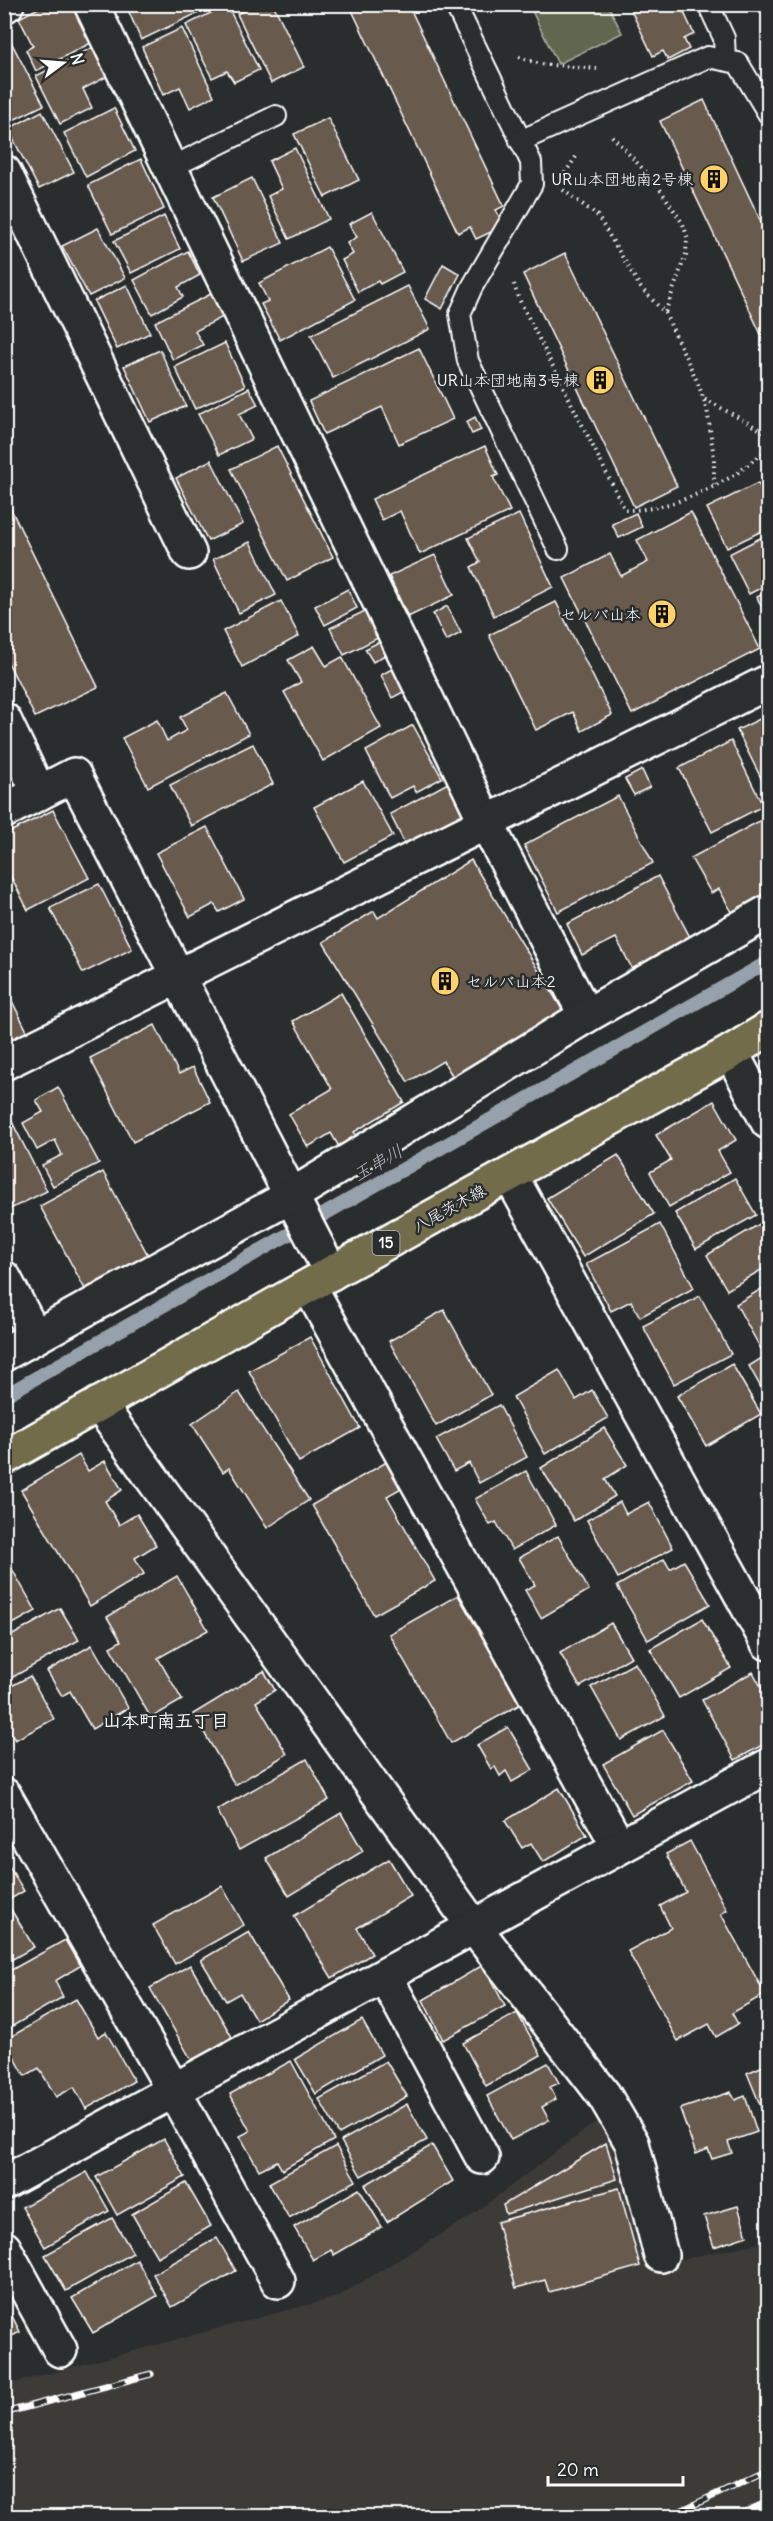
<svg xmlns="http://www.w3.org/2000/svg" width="773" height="2521" viewBox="0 0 773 2521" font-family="Delius,'Klee One',sans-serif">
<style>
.built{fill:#3c3a38}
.green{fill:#5e6850;stroke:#aeb4a8;stroke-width:1.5}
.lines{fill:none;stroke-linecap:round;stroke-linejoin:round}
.stream{stroke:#97a1ab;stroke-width:14}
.building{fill:#675a4e;stroke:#fff;stroke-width:1.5}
.service-casing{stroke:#fff;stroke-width:24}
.minor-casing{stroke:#fff;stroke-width:38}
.primary-casing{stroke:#fff;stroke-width:38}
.path{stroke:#fff;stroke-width:4;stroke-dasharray:1.5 4.5;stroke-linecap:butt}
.service{stroke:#2a2d2e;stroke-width:20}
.minor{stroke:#2a2d2e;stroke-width:33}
.primary{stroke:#736c4b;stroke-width:33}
.rail-casing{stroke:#fff;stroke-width:7}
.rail{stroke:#2a2d2e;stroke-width:4.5;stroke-dasharray:14;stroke-linecap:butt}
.labels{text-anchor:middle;stroke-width:5;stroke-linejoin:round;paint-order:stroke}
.shield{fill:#2a2d2e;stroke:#bfc0c0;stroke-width:1.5}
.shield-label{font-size:15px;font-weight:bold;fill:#fff}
.poi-label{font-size:16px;fill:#fff;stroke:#2a2d2e;text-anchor:end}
.street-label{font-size:16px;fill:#fff;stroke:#2a2d2e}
.water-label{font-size:18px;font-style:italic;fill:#b1b9c0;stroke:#2a2d2e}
.neighbourhood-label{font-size:18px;font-weight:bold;fill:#fff;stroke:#2a2d2e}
</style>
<rect width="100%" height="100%" fill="#2a2d2e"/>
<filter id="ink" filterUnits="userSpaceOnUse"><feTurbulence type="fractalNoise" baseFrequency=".0167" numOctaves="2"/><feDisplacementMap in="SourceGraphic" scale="12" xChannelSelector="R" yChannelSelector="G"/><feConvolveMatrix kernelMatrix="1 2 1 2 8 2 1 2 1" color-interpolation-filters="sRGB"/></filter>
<g filter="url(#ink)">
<!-- built -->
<polygon class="built" points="596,2122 624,2155 654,2265 768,2241 768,2516 5,2516 5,2385 337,2297 468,2218"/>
<!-- green -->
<polygon class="green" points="529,5 608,5 622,33 558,64"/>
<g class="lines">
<!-- stream -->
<polyline class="stream" points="4,1396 768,962"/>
</g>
<!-- building -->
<g class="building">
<polygon points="46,4 73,4 93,42 36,71 26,50 33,46 19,18"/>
<polygon points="135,4 199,4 202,11 141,40 129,12 136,7"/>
<polygon points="257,4 273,4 304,67 271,83 237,14"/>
<polygon points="349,4 408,4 504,206 496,210 504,226 476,239 470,227 458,233"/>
<polygon points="628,4 680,4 694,34 684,39 689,49 668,60 663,51 653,56"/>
<polygon points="227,5 259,70 234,82 227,71 212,78 186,25"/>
<polygon points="182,28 214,96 190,108 180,87 163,95 142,47"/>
<polygon points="8,36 44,105 5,124 4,38"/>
<polygon points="94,47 108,76 83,89 92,108 60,124 36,76"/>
<polygon points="704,100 768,237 768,349 660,121"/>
<polygon points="114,108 135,151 86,177 64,133"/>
<polygon points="42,111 74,172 39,189 8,129"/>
<polygon points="328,118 359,180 325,197 294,134"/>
<polygon points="295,148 329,219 289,239 268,196 282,189 269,161"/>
<polygon points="141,159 164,209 112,234 88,185"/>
<polygon points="252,178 283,243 243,261 213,197"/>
<polygon points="372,212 403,272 380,284 378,281 358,292 342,260 353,254 347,243 357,237 349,224"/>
<polygon points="164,216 180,249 131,273 114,241"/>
<polygon points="98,228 125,278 89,296 62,246"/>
<polygon points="327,247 355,300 280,340 261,304 268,301 259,283"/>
<polygon points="188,251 200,275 178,287 183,297 152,314 134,280"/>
<polygon points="565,253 677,486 634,507 523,274"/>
<polygon points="443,264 460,274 442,309 425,299"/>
<polygon points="127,285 150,333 117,349 94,301"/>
<polygon points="408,286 430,329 333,378 311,335"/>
<polygon points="211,294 223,317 195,331 203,345 173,360 155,322"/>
<polygon points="225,343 245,386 195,409 175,367"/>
<polygon points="419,348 453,419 399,444 382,407 324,434 309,401"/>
<polygon points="160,350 186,406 150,422 124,366"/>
<polygon points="249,388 258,405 239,414 252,439 219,455 198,414"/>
<polygon points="475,417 481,430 472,434 466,422"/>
<polygon points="277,446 333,557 287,581 231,469"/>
<polygon points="485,446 498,475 493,477 510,511 420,554 400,511 382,520 372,499"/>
<polygon points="211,460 243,524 208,541 176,478"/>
<polygon points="758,483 768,505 768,528 727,548 707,508"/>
<polygon points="4,495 98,687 35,717 4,654"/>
<polygon points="691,512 760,649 632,714 564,578 610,554 621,576 648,562 637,540"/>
<polygon points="636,513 642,527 619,538 612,524"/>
<polygon points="519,514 553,587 494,616 471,567 480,562 468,538"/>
<polygon points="768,534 768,584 749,594 729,554"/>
<polygon points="250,542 276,595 239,613 213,559"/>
<polygon points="435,555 454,595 408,617 389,576"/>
<polygon points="348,589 357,608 325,625 315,606"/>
<polygon points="768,591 768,621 757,597"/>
<polygon points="281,601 299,636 242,667 223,631"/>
<polygon points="556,602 612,715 582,731 573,712 536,730 489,635"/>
<polygon points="447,606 461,633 446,641 433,614"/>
<polygon points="365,611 378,638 344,655 330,628"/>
<polygon points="379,642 385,655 373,662 365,649"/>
<polygon points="314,646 326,666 342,657 381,728 323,761 284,692 301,682 288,660"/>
<polygon points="395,667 407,690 392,698 381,675"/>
<polygon points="227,693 249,734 148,787 122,738 157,720 167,741 187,730 180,717"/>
<polygon points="768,715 768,792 737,730"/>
<polygon points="413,725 442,778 416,792 413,786 390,798 366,751"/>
<polygon points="731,741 763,806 712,832 679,768"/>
<polygon points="253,744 273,784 191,826 170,785"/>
<polygon points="642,770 650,787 634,795 625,779"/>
<polygon points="363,781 393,836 344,862 314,807"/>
<polygon points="448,783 464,814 405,844 390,814"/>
<polygon points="618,796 653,863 558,912 524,845"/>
<polygon points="53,810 89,878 28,910 4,863 4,835"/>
<polygon points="765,818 768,824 768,895 733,914 719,889 711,893 691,858"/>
<polygon points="207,827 244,899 219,912 214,904 190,917 156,853"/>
<polygon points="471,860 568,1019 459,1086 443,1061 408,1082 323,942 374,911 378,918"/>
<polygon points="658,876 692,941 634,972 616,938 582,955 567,924"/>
<polygon points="99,884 132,949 83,973 50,908"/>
<polygon points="4,985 30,1037 4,1049"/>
<polygon points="341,993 404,1102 354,1132 360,1142 342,1152 331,1133 308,1147 289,1114 332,1089 293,1021"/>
<polygon points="155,1025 179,1074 193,1067 210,1102 133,1142 90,1058"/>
<polygon points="58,1087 99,1163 53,1186 42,1165 62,1155 55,1140 37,1150 23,1123 43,1112 36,1100"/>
<polygon points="714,1101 736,1140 718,1151 730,1172 669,1207 650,1172 671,1160 656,1135"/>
<polygon points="4,1106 47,1191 4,1212"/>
<polygon points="618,1155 654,1214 583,1257 547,1198"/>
<polygon points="103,1172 149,1257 86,1291 40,1206"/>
<polygon points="735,1178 756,1215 696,1249 675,1213"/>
<polygon points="768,1219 768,1266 727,1290 707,1255"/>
<polygon points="660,1224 694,1288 640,1317 631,1301 611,1311 586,1264"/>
<polygon points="768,1285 768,1344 761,1349 736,1304"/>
<polygon points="700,1296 731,1354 674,1384 643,1326"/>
<polygon points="444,1310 491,1395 436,1426 389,1341"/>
<polygon points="310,1337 360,1428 299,1462 249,1371"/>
<polygon points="768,1354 768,1400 749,1366"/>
<polygon points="732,1364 761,1414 706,1446 677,1396"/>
<polygon points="559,1370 576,1400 592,1390 608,1418 545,1454 513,1397"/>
<polygon points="239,1392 309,1500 267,1528 229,1468 223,1472 192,1424"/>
<polygon points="499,1405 527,1457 479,1483 469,1463 454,1471 436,1439"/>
<polygon points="604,1428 627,1465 605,1479 615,1496 574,1521 541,1468"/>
<polygon points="79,1455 88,1471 105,1461 122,1490 105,1501 119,1525 137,1514 156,1545 135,1558 144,1574 90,1606 21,1490"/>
<polygon points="390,1460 405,1486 387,1496 435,1581 374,1615 312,1505"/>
<polygon points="526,1471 556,1525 512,1550 496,1522 490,1525 475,1499"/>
<polygon points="620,1502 626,1514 649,1502 673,1548 618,1578 587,1520"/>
<polygon points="558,1536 589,1590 541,1618 525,1590 535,1585 519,1558"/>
<polygon points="4,1555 36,1611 4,1629"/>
<polygon points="664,1559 670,1569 684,1561 710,1604 648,1640 617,1586"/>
<polygon points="177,1576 208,1630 158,1658 182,1700 151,1718 110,1647 121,1641 107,1617"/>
<polygon points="458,1595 521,1704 451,1743 389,1634"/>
<polygon points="60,1608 79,1640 4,1682 4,1640"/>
<polygon points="702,1619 731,1668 679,1698 650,1649"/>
<polygon points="611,1623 631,1657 580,1687 560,1653"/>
<polygon points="92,1645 128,1708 92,1729 70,1691 62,1696 47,1671"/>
<polygon points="635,1663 665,1716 621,1740 591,1687"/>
<polygon points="264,1671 275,1690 256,1702 287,1754 235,1785 193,1714"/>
<polygon points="753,1672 768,1700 768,1742 735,1760 702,1700"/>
<polygon points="30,1676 54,1719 15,1740 4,1721 4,1690"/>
<polygon points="508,1727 533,1770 512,1782 506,1771 500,1776 495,1767 491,1769 477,1745"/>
<polygon points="663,1730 693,1781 632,1815 603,1764"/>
<polygon points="307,1759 329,1800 239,1850 217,1810"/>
<polygon points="559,1788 587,1835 543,1862 531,1843 522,1848 505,1821"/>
<polygon points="341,1813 363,1851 289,1896 266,1858"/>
<polygon points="690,1841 727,1910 721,1914 765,1994 732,2013 738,2024 716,2037 709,2024 678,2041 628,1951 671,1928 660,1906 686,1892 666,1854"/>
<polygon points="4,1858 24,1891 4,1903"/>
<polygon points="389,1859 411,1896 357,1928 372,1954 332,1978 294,1916"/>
<polygon points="222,1886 244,1925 175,1964 153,1925"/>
<polygon points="10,1908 34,1947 4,1964 4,1912"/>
<polygon points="249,1932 289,2000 256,2020 240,1993 226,2001 201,1960"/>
<polygon points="65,1940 80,1966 55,1981 63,1997 4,2031 4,1974"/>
<polygon points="190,1965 232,2037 192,2061 150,1988"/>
<polygon points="483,1965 505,2006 443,2040 423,2000"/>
<polygon points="76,1999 98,2037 106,2032 134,2081 86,2109 74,2087 56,2097 39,2068 25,2076 5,2040"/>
<polygon points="517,2013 541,2055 486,2086 463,2043"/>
<polygon points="362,2020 382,2055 316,2094 295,2059"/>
<polygon points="291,2061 334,2140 282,2170 277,2161 259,2170 240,2136 250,2131 230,2094"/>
<polygon points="386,2061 407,2096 339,2134 319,2099"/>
<polygon points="548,2063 559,2083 550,2087 556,2099 542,2107 549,2120 511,2140 487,2096"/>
<polygon points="768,2064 768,2124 747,2073"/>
<polygon points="731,2092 735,2100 745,2096 757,2132 728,2142 732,2153 712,2159 708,2149 696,2154 680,2109"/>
<polygon points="407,2104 427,2140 361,2176 341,2141"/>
<polygon points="164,2139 185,2177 117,2215 96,2177"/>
<polygon points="606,2143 617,2179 506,2214 503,2205"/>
<polygon points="432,2145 453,2181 387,2222 365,2185"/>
<polygon points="336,2146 356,2181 289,2218 269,2183"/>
<polygon points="87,2172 109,2211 45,2247 22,2207"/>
<polygon points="186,2183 211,2226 157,2257 132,2214"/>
<polygon points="619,2188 640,2266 549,2292 545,2280 516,2288 497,2222"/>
<polygon points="359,2189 382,2227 334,2255 331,2250 313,2260 294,2227"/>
<polygon points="738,2206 747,2236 714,2247 704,2216"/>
<polygon points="112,2218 133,2253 66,2291 45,2255"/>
<polygon points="217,2238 236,2271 172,2307 153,2274"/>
<polygon points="137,2260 157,2296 93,2333 72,2298"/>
<polygon points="11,2314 20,2332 4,2340 4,2317"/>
</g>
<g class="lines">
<!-- service casing -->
<g class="service-casing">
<g id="service">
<polyline points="455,4 531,162 532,184 472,287 460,314 468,361 558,549"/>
<polyline points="708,4 724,38 725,60"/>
<polyline points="520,141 708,57 738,63 768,113"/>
<polyline points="170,168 276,116"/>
</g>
</g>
<!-- minor casing -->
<g class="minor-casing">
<g id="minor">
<polyline points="91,4 486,822 586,1016"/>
<polyline points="4,6 7,4"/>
<polyline points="4,172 189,553"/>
<polyline points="4,720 39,793"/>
<polyline points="4,811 74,775 331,1273"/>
<polyline points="731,1052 768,1122"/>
<polyline points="4,1063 768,682"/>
<polyline points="510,1175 768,1643"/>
<polyline points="4,1278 35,1337"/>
<polyline points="309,1286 619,1847"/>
<polyline points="4,1354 291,1196 586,1016 768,912"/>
<polyline points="99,1404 474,1927 604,2095 632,2143 661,2255"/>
<polyline points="4,1795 174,2091 278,2281"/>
<polyline points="385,1976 482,2157"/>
<polyline points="4,2183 768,1766"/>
<polyline points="4,2248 60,2350"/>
</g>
</g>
<!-- primary casing -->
<g class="primary-casing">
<polyline id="primary" points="4,1458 331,1273 731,1052 768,1029"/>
</g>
<!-- path -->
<g class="path">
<polyline points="519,57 540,64 597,69"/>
<polyline points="612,136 656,183 683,224 687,236 686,254 665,313"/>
<polyline points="763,145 768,158"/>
<polyline points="565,173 578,154"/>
<polyline points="563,190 597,215 641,288 665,313 697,381 707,408 714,458 714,485"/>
<path d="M 514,284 L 518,297 L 625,510 C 663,511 702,494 734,475 C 746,468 756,456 768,451"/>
<polyline points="705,399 768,434"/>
</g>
<!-- service -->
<use href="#service" class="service"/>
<!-- minor -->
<use href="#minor" class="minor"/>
<!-- primary -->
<use href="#primary" class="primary"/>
<!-- rail casing -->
<g class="rail-casing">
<g id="rail">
<polyline points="4,2413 151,2374"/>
<polyline points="670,2516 768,2470"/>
<polyline points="736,2516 768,2502"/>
</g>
</g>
<!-- rail -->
<use href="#rail" class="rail"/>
</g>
</g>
<!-- icons -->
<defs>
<g id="building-disc" transform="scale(1.5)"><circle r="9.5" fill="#ffd166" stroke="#2a2d2e"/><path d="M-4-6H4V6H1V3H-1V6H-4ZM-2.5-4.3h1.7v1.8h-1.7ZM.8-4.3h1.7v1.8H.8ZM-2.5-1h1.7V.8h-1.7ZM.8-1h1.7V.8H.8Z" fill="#111"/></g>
</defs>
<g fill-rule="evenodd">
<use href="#building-disc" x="714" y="179"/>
<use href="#building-disc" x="600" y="380"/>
<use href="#building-disc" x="662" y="614"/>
<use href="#building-disc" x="445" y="981"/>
</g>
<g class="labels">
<!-- shield labels -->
<rect class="shield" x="372.5" y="1231" width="27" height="24" rx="4.5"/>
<g class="shield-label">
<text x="386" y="1248">15</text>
</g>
<!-- poi labels -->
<g class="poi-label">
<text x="693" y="185">UR山本団地南2号棟</text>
<text x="579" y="386">UR山本団地南3号棟</text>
<text x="641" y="620">セルバ山本</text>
<text x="466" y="987" text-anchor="start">セルバ山本2</text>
</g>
<!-- street labels -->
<g class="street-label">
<text transform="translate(449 1208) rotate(-29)" y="6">八尾茨木線</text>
</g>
<!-- water labels -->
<g class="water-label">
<text transform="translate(378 1163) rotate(-30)" y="6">玉串川</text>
</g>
<!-- neighbourhood labels -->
<g class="neighbourhood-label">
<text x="166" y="1727">山本町南五丁目</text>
</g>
</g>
<!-- margin -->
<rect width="773" height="2521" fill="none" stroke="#2a2d2e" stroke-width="24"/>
<rect x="12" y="12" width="749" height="2497" fill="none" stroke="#fff" stroke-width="2" filter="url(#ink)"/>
<!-- north arrow -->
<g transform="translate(63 63) rotate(74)" stroke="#2a2d2e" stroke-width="4.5" paint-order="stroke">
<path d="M0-4.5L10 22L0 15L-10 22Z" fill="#ffffff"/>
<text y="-9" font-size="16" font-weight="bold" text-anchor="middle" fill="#ffffff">N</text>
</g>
<!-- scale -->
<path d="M548 2476v9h135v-9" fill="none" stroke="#ffffff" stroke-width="3"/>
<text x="557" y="2476" font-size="18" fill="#ffffff" stroke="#2a2d2e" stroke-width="4.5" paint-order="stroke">20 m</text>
</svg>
